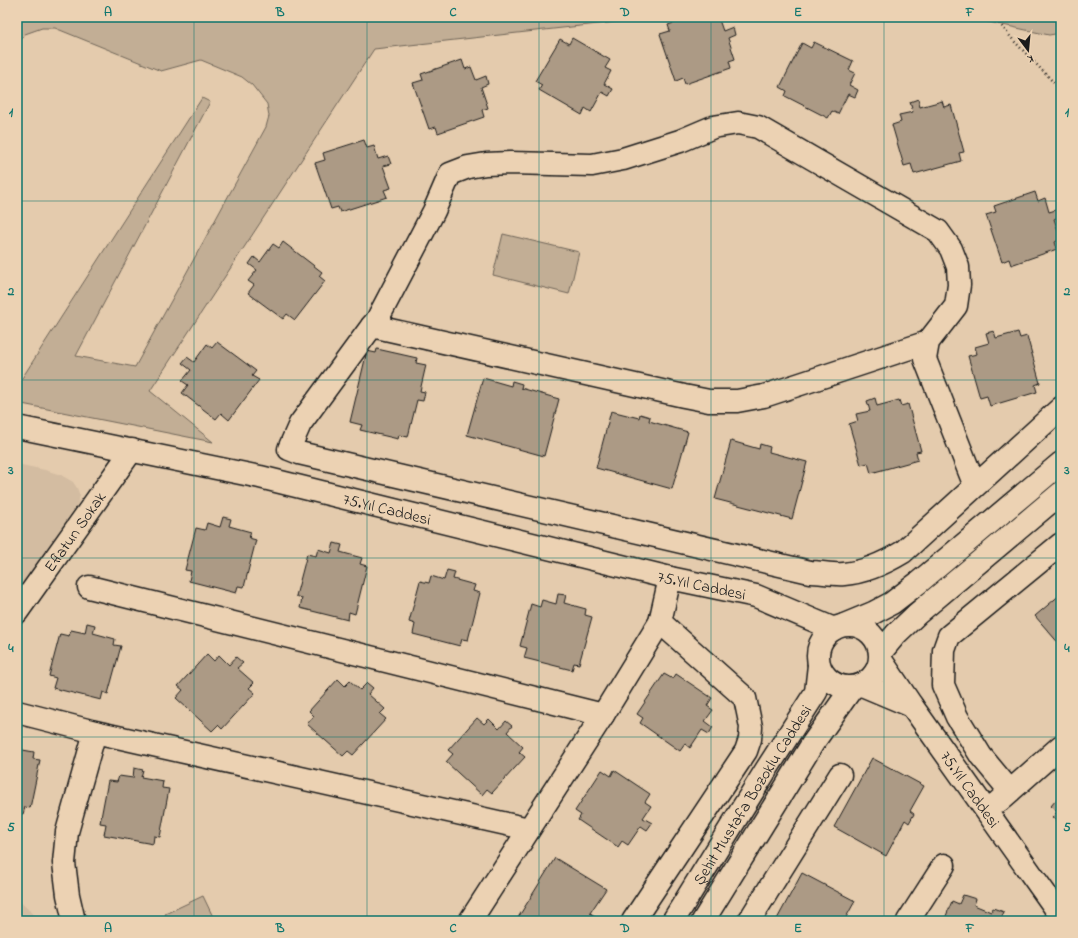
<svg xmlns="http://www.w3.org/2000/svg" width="1078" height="938" viewBox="0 0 1078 938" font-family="'Indie Flower',sans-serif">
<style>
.built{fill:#d3bca1}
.green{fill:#c2ae95;stroke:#6f6558}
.building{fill:#ac9a85;stroke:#1c1c1c}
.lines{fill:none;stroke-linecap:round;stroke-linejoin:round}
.minor-casing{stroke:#1c1c1c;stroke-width:25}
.path{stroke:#1c1c1c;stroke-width:2.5;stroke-dasharray:1 3;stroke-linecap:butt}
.minor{stroke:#ecd2b3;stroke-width:22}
.grid{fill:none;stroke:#0f766e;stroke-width:1;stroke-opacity:0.55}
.labels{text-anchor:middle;stroke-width:3;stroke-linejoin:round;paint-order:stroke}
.street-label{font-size:16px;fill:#1c1c1c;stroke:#ecd2b3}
.neatline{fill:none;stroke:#0f766e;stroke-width:1.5}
.grid-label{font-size:13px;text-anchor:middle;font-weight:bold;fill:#0f766e}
</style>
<rect width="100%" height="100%" fill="#e4cbad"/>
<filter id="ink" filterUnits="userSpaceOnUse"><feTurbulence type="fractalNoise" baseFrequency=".025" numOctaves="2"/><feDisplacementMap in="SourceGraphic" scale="8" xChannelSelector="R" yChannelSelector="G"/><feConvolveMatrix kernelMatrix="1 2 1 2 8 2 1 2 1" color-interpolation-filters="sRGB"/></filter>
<g filter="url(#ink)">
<!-- built -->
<g class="built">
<polygon points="17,464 45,470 61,475 73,482 77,488 80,496 78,503 17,594"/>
<polygon points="17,899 41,921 17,921"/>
</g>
<!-- green -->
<g class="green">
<polygon points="17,17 656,17 652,18 374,49 150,391 213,442 17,403 17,386 202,98 210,102 76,356 135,367 266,127 269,116 267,104 252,85 242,77 201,60 161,71 55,28 42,28 25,34 17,43"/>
<polygon points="966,17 1061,17 1061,33 1049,35"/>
<polygon points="503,234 579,252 569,294 493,275"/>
<polygon points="203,896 215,921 169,921 165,914"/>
</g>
<!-- building -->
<g class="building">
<polygon points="690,17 711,17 712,20 718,17 723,31 733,27 735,35 728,38 735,59 729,61 731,68 685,84 683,78 676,81 660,34 670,31 668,25"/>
<polygon points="572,38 610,60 605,68 611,71 604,84 613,89 609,96 602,92 591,112 585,108 582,115 539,90 542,85 535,81 560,39 569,44"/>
<polygon points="814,42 853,61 849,70 855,73 849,85 858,90 855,97 848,94 838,114 832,111 828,118 785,96 787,91 780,87 802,43 811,48"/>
<polygon points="462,60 465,69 471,67 476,80 486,76 488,84 481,87 488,108 482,110 484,117 438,133 436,127 429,129 413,83 423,80 421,74"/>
<polygon points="918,99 920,107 942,101 944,107 951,105 964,152 959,153 961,161 914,174 911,164 904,166 892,125 901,122 899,115 913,112 910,102"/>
<polygon points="364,140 367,148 374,146 378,159 388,156 391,164 383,166 391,188 384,190 387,197 340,212 338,207 331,209 315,163 325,160 323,153"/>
<polygon points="1035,192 1038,201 1045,198 1049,212 1059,209 1061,216 1054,219 1061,239 1055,242 1057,249 1011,265 1009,259 1002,262 986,215 996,212 994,206"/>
<polygon points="283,242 322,272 319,276 325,281 295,320 287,314 283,319 248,293 254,285 248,281 257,270 249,264 254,257 260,262 273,244 279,248"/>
<polygon points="994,331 996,338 1018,332 1020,338 1027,336 1040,383 1035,385 1037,392 990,406 987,396 980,398 968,356 977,354 975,347 989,343 986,333"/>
<polygon points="217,342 256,371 252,376 259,380 229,420 221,413 216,419 182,393 188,385 182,381 191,370 182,363 187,357 194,362 207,344 212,348"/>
<polygon points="377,349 417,358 416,363 426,365 420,391 425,392 423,401 417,400 408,437 399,435 398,439 360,430 362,425 350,422 367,351 376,353"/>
<polygon points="483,378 511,386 512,381 522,384 521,388 559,399 544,456 467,435"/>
<polygon points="875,398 877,406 899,400 901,406 908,404 921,451 916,452 918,460 871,473 868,463 861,465 849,424 858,421 856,414 870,411 867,401"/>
<polygon points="611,411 639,418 640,414 650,417 649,421 688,432 672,489 596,468"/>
<polygon points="731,441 759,449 760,444 770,447 769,452 807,462 792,519 715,499"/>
<polygon points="223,517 231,519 229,526 251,532 249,538 256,540 244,587 238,586 236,593 189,581 191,571 185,570 196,528 205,530 207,523 220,527"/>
<polygon points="334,543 342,545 340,552 362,558 360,564 367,566 355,614 349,612 348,620 300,608 302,598 296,596 307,554 316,556 318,549 331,553"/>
<polygon points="447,570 455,572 453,579 475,585 473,591 480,593 468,640 462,639 460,646 413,634 415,624 409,622 420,581 429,583 431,576 444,580"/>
<polygon points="558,594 566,595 564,603 586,609 585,615 592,617 579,664 574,663 572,670 524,658 527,648 520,646 531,604 540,607 542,600 556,604"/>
<polygon points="1061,594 1061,646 1035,616"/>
<polygon points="87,623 95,625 93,633 115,639 114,645 121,646 108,694 103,692 101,700 53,688 56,678 49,676 60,634 69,636 71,630 85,633"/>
<polygon points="207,654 214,661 219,655 229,665 236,657 243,663 237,668 254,683 249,688 255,693 222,729 218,725 212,731 176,698 183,690 178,686"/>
<polygon points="664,674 673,679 676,674 712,698 707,706 713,710 705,721 713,727 709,734 702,730 690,748 685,744 680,751 640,723 643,718 637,714"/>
<polygon points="338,679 345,686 350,681 360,690 367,683 373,688 368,694 385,709 380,714 386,719 353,755 348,751 343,756 307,724 314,716 309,711"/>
<polygon points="477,718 484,724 489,719 499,729 506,721 512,726 507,732 523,747 519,752 525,757 492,793 487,789 482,795 446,762 453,754 448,750"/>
<polygon points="17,749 34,752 33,759 40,760 30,808 25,807 23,814 17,813"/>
<polygon points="872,758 924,786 910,811 914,814 909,823 905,820 886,856 834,827"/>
<polygon points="134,768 143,770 141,777 163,781 162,788 169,789 160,837 154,836 153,844 104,835 106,824 100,823 108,781 117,782 119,776 133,778"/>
<polygon points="602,770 611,776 614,770 650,794 645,802 651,806 643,818 652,823 647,830 641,826 628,845 622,841 618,847 578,820 581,815 575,811"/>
<polygon points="1061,794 1061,823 1060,823 1052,817 1057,812 1051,806"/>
<polygon points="555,858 606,889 590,913 595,916 591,921 516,921"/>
<polygon points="802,873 855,901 844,921 776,921"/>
<polygon points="963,895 976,899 974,905 991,912 993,908 1004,912 1000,920 1003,921 944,921 952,901 959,904"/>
</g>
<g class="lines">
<!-- minor casing -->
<g class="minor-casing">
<g id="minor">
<polyline points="372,326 684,396 709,401 737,401 764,396 928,342"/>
<path id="s1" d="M 17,427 L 260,477 L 670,578 L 756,596 L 834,629"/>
<path d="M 975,486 L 925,359 L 928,342 L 956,306 L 959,285 L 958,267 L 951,249 L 938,231 L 758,127 L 738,123 L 713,127 L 680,141 L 623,159 L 592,165 L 510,163 L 486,164 L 468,167 L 450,174 L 434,211 L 377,320 L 372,326 L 300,424 L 289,449 L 299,453 L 810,572 C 821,572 833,575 844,574 C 866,572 885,563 903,552 L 1061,408"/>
<polyline points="89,587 603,715 660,622 670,578"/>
<path id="s2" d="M 17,612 L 132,450"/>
<circle cx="849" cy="656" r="31"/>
<polyline points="844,625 873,613 892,603 918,583 1061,463"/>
<polyline points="881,652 896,634 917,614 1061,493"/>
<path id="s3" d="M 881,660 L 912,706 L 1061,916"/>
<polyline points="862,685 912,706"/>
<polyline points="17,712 95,732 529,829"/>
<polyline points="1010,791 981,756 957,717 943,685 944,650 949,636 1061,544"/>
<polyline points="999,801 1061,746"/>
<polyline points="74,921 68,895 64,863 67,832 95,732"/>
<polyline points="470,921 603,715"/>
<polyline points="633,921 746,751 750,739 751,727 745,698 660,622"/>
<path id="s4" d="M 673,921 L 766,770 L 816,692 L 819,665"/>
<polyline points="703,921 813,743 852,688"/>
<polyline points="749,921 840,775"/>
<polyline points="908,921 944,865"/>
</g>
</g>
<!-- path -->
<polyline class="path" points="994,17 1014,41 1061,90"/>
<!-- minor -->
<use href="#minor" class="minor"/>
</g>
</g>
<!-- grid -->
<path class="grid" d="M 194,17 L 194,921M 367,17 L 367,921M 539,17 L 539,921M 711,17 L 711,921M 884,17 L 884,921M 17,201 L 1061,201M 17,380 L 1061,380M 17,558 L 1061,558M 17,737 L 1061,737"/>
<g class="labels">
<!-- street labels -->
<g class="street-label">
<text dy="6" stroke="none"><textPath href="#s1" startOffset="379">75.Yıl Caddesi</textPath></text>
<text dy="6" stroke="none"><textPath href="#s2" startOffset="99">Eflatun Sokak</textPath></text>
<text dy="6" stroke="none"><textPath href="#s1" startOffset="703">75.Yıl Caddesi</textPath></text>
<text dy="6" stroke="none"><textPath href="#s3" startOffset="157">75.Yıl Caddesi</textPath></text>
<text dy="6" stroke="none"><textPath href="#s4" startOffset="149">Şehit Mustafa Bozoklu Caddesi</textPath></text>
</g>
</g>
<!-- margin -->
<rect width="1078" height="938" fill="none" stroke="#ecd2b3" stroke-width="44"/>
<!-- north arrow -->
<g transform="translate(1028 50) rotate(164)" stroke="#ecd2b3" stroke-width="3" paint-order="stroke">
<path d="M0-3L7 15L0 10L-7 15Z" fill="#1c1c1c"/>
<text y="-6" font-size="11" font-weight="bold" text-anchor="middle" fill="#1c1c1c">K</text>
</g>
<rect x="22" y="22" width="1034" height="894" class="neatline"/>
<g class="grid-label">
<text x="108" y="16">A</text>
<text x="280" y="16">B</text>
<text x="453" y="16">C</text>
<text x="625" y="16">D</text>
<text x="798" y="16">E</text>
<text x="970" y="16">F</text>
<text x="11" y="116">1</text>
<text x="1067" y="116">1</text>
<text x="11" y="295">2</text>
<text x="1067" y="295">2</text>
<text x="11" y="474">3</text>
<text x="1067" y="474">3</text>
<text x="11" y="652">4</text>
<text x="1067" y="652">4</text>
<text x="11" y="831">5</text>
<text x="1067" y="831">5</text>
<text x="108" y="932">A</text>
<text x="280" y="932">B</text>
<text x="453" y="932">C</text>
<text x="625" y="932">D</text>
<text x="798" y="932">E</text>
<text x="970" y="932">F</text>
</g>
</svg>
